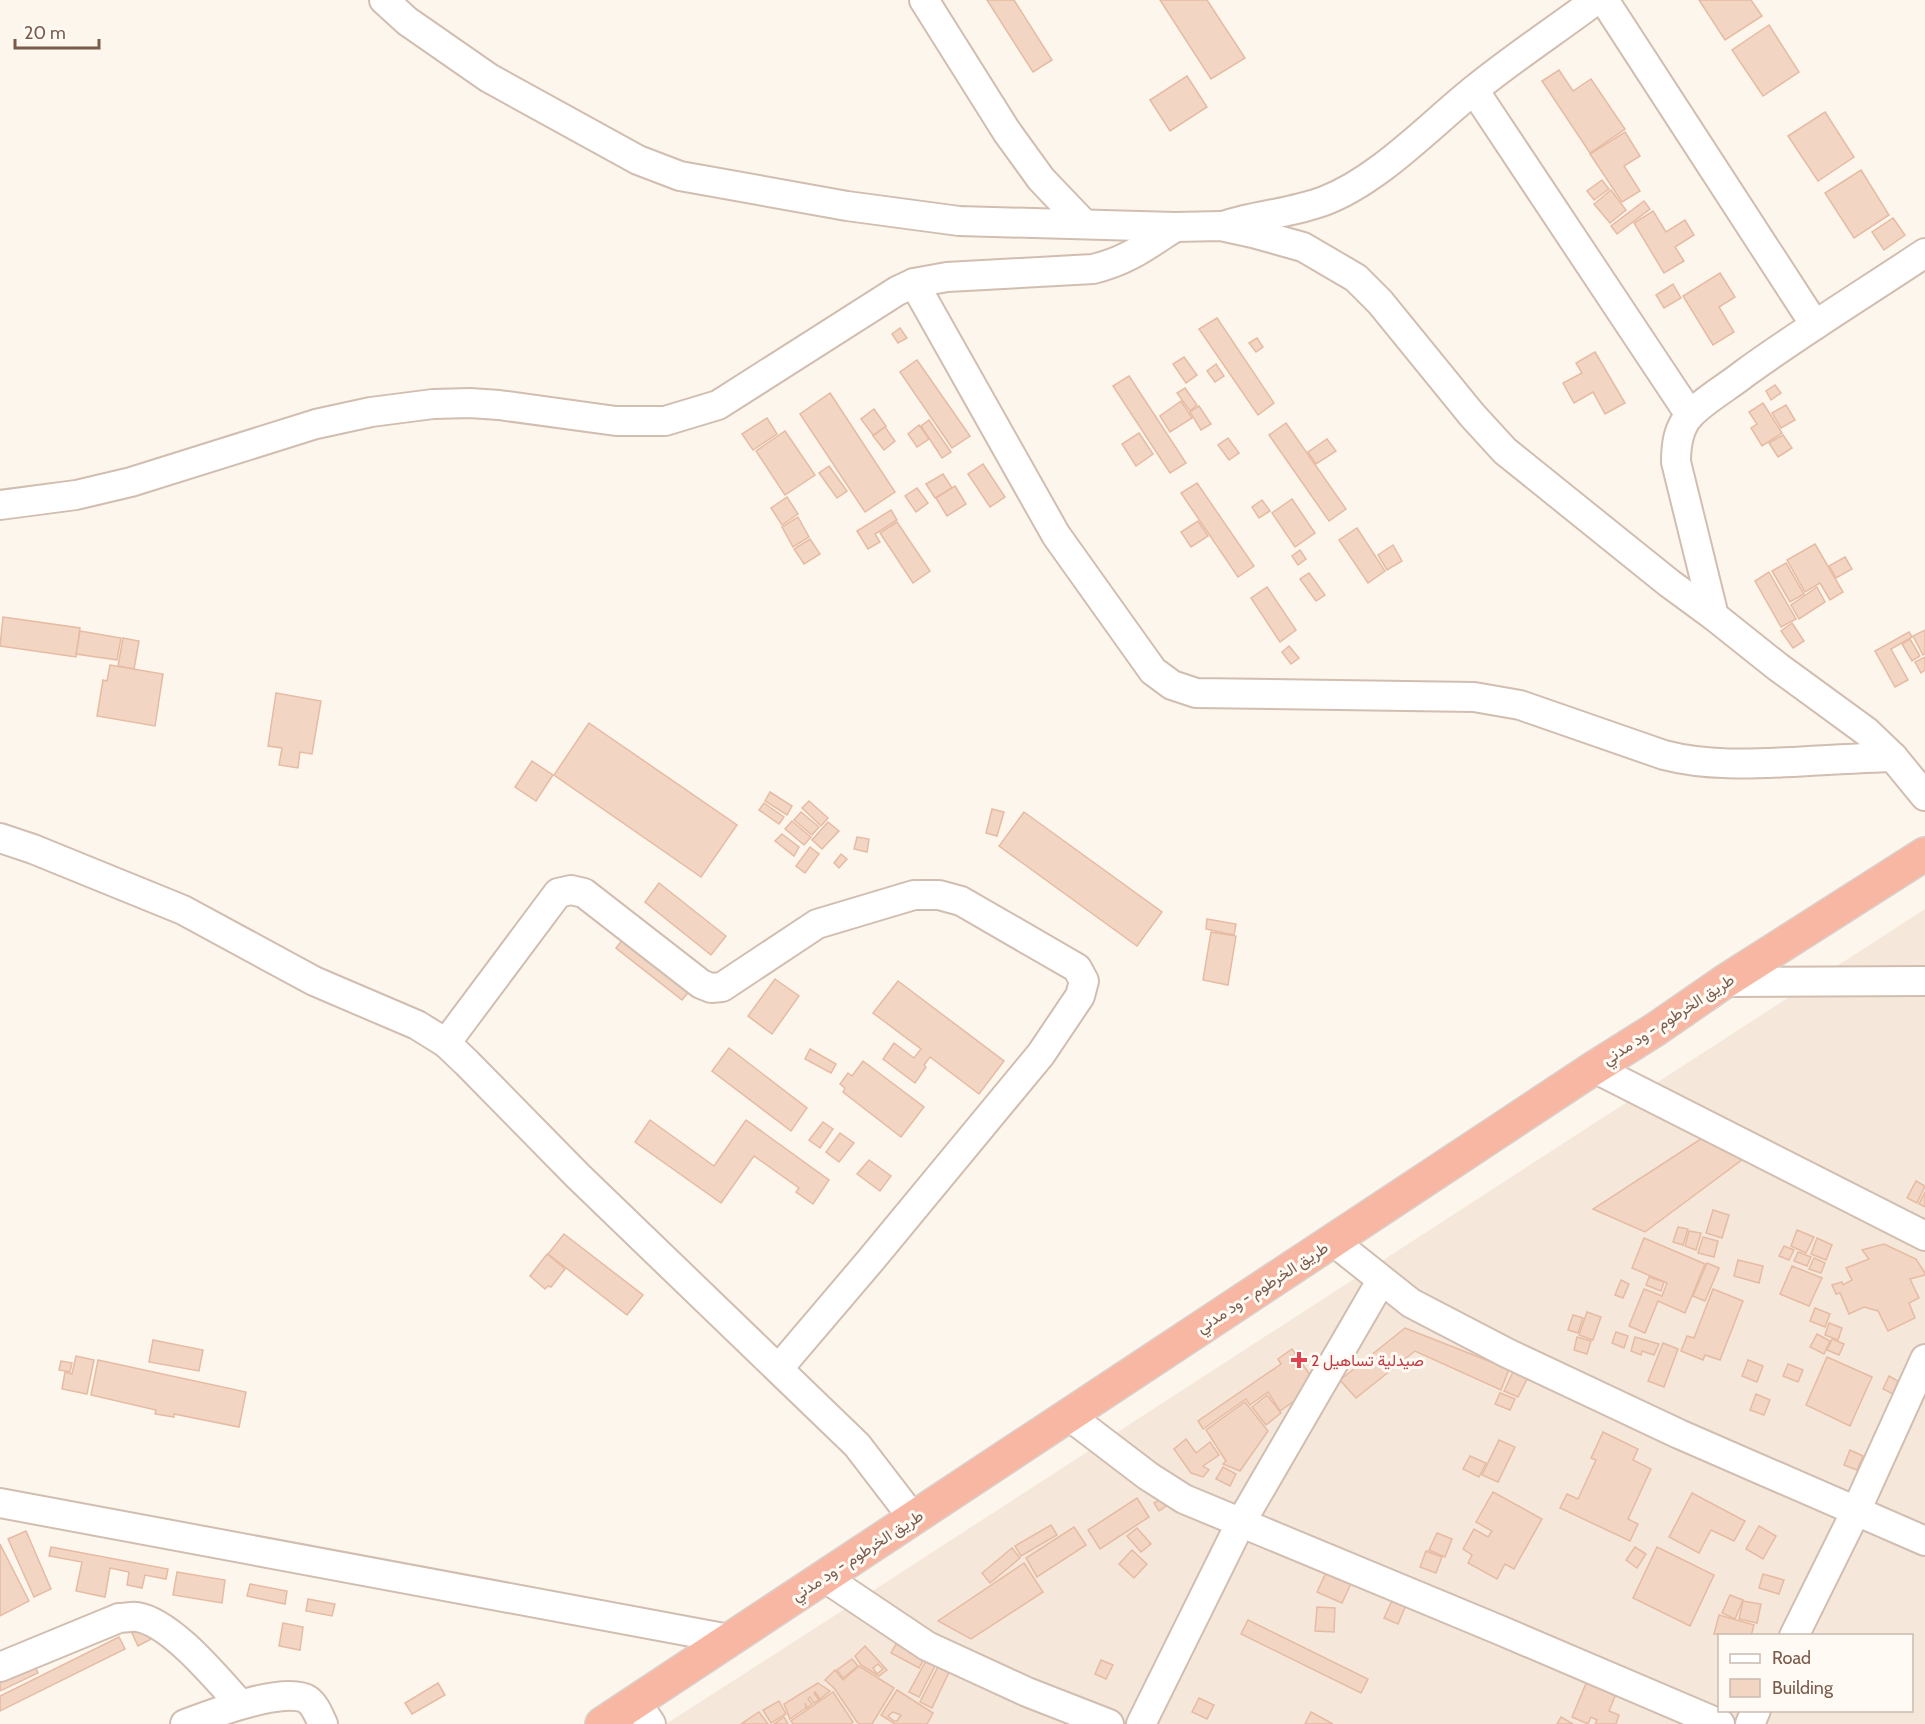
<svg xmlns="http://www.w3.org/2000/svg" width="1925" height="1724" viewBox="0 0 1925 1724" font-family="Cabin,Vazirmatn,sans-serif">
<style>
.residential{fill:#f5e8da;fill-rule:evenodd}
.building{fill:#f3d5c3;stroke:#e6bba3;stroke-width:1.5;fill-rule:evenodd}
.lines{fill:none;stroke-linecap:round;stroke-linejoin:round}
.minor-casing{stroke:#d1beb0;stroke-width:32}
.highway-casing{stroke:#dad1cd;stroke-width:36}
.minor{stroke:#fff;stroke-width:28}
.highway{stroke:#f7b7a3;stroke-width:33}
.health-dot{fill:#e0444e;stroke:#fffaf3;stroke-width:2}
.labels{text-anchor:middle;stroke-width:6;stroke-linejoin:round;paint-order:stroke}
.street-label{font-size:16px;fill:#7a5c4d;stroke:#fffaf3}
.health-label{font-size:16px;fill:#be3a42;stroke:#fffaf3;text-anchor:start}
</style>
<rect width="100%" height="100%" fill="#fdf6ec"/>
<!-- residential -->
<path class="residential" d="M 1925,909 L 1925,1724 L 666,1724 L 820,1625 ZM 1720,1636 L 1912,1636 L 1912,1710 L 1720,1710 Z"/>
<!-- building -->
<g class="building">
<polygon points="987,0 1014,0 1052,60 1033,72"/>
<polygon points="1160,0 1207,0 1245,58 1211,79"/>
<polygon points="1699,0 1751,0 1762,16 1725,40"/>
<polygon points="1769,25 1799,72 1763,96 1732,50"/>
<polygon points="1559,70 1573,91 1591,79 1625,129 1590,153 1542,81"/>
<polygon points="1187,76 1207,107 1170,131 1150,100"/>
<polygon points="1825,112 1854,157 1818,181 1788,136"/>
<polygon points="1625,132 1640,156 1624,166 1640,191 1622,202 1590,154"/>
<polygon points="1861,170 1889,215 1854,238 1825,193"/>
<polygon points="1602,180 1609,189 1594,200 1587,191"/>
<polygon points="1611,190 1626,210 1610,223 1594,204"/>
<polygon points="1644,201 1650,209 1617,234 1611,226"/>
<polygon points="1653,211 1666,232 1685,220 1694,235 1675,247 1684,261 1664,273 1634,223"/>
<polygon points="1893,218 1905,235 1884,250 1872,232"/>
<polygon points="1720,273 1735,297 1719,307 1734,332 1713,345 1683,296"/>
<polygon points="1673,284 1681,298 1664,308 1656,295"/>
<polygon points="1217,318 1274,403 1258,415 1199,329"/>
<polygon points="900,328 907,338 898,343 892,334"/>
<polygon points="1257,338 1263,347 1256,352 1249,343"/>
<polygon points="1595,352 1625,403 1605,414 1593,392 1574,403 1563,383 1582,373 1576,363"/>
<polygon points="1184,357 1197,375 1186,383 1173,364"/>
<polygon points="917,360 970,436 952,448 900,372"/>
<polygon points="1216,364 1224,376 1215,382 1207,371"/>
<polygon points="1129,376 1186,463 1170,473 1113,386"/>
<polygon points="1775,385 1781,393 1771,400 1766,391"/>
<polygon points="1185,388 1197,405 1190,411 1177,393"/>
<polygon points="830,393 895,492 865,512 800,414"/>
<polygon points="1181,401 1192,418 1170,432 1160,416"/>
<polygon points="1763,403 1782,433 1762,446 1751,428 1757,424 1749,412"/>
<polygon points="1786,405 1795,420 1781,428 1772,413"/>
<polygon points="1199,406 1211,424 1201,430 1190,412"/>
<polygon points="874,409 886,426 873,435 861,419"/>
<polygon points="767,418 777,434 753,450 742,434"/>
<polygon points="929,420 951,452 942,458 921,426"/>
<polygon points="1286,423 1346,509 1329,521 1269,435"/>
<polygon points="919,425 929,439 917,447 908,434"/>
<polygon points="885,427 895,441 884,450 873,436"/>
<polygon points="785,431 815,475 785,495 756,451"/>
<polygon points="1139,433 1153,454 1136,466 1122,444"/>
<polygon points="1783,435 1792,448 1778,457 1769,443"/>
<polygon points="1228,438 1239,453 1229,460 1218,445"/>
<polygon points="1327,439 1336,451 1316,464 1308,452"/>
<polygon points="983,464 1005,497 990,507 968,474"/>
<polygon points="829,466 847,491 837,498 819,473"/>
<polygon points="943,474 952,488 935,498 926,484"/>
<polygon points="1197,483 1254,566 1238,577 1181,493"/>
<polygon points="955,486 966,504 947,516 936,498"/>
<polygon points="917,488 928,503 916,512 905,496"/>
<polygon points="787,497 798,514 782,525 771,508"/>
<polygon points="1292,499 1315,533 1295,547 1272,513"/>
<polygon points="1262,500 1270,511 1259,518 1252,507"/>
<polygon points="891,510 897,520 875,534 880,542 868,549 857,531"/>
<polygon points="798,517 809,537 793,547 782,527"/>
<polygon points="1198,521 1208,536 1191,547 1181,532"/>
<polygon points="897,522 930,571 913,583 880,533"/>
<polygon points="1357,528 1385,571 1368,583 1339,540"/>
<polygon points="810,539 820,554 804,564 794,549"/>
<polygon points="1815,544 1843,592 1830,600 1820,583 1805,592 1787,560"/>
<polygon points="1393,545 1402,561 1387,570 1378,555"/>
<polygon points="1300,550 1306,559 1298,565 1292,556"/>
<polygon points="1845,557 1852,569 1836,578 1829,566"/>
<polygon points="1786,563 1804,594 1790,602 1772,571"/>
<polygon points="1769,572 1796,619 1781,627 1755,581"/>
<polygon points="1309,573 1325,595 1316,601 1300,579"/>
<polygon points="1267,587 1296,630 1280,642 1251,598"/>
<polygon points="1817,587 1825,602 1799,619 1791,605"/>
<polygon points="3,617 80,628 76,657 0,646"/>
<polygon points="1792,623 1804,641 1793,648 1781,631"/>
<polygon points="1925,630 1925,654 1923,655 1913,636"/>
<polygon points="80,631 121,638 117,660 76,654"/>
<polygon points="1909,632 1912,637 1891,649 1908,680 1895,687 1875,651"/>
<polygon points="123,638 139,641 134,669 118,666"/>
<polygon points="1910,639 1920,656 1912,661 1902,644"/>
<polygon points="1289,646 1299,658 1291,664 1282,652"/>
<polygon points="1925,657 1925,670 1921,673 1915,662"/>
<polygon points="110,665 163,674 155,726 97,716 103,680 107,681"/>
<polygon points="276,693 321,701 312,754 300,752 298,768 279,765 282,748 268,746"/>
<polygon points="589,723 737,825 701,877 554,775"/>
<polygon points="532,761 553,775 536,801 515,787"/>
<polygon points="770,792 792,806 787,815 765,801"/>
<polygon points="809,801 828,818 821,826 802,808"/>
<polygon points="764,803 784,817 779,824 759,810"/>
<polygon points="992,809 1004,812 997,836 986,833"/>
<polygon points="801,812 819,827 812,835 794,820"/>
<polygon points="1024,812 1162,912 1137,946 999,846"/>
<polygon points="792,821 811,837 804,845 785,829"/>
<polygon points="828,822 839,831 822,849 812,840"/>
<polygon points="782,834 799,847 794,856 775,841"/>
<polygon points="857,837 869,839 867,852 854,849"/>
<polygon points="810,847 819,854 805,873 796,866"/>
<polygon points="841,854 847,859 839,868 834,863"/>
<polygon points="659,883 726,936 711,955 645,902"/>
<polygon points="1207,919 1236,924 1234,935 1206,929"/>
<polygon points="630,930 696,983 682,1000 616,948"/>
<polygon points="1211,932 1236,936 1228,985 1203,980"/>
<polygon points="775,979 799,996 772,1034 748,1016"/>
<polygon points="898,981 1004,1061 979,1094 930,1057 924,1065 926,1067 915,1083 883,1059 894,1043 914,1058 921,1049 873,1013"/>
<polygon points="729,1048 807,1108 791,1131 712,1071"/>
<polygon points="810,1049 836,1064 831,1073 805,1059"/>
<polygon points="863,1061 924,1107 901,1137 843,1092 845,1088 840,1084 848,1073 852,1076"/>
<polygon points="650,1120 714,1166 746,1120 829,1180 813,1204 796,1192 799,1188 754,1156 721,1203 635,1142"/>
<polygon points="823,1122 833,1129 820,1148 809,1140"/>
<polygon points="840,1133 854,1143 839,1162 826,1152"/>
<polygon points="1707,1135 1743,1159 1645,1232 1593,1209"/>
<polygon points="869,1160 891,1176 880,1191 857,1174"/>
<polygon points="1916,1181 1925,1186 1917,1203 1907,1198"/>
<polygon points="1925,1192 1925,1207 1919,1204"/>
<polygon points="1713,1210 1729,1215 1722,1238 1706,1233"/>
<polygon points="1678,1227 1688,1229 1683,1245 1673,1242"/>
<polygon points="1797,1230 1814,1237 1806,1253 1791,1246"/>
<polygon points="1689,1231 1701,1233 1696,1250 1685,1246"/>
<polygon points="564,1234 643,1295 627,1315 548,1254"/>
<polygon points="1703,1237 1718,1241 1714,1257 1698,1253"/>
<polygon points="1644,1238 1705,1264 1685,1313 1658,1301 1645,1333 1629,1326 1644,1289 1662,1296 1667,1283 1632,1268"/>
<polygon points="1817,1238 1832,1245 1826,1260 1811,1254"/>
<polygon points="1884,1244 1916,1259 1925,1273 1925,1275 1910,1279 1919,1298 1909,1303 1915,1318 1888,1331 1878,1311 1864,1307 1849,1314 1840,1293 1836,1294 1832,1285 1842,1282 1843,1285 1852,1280 1846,1268 1869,1259 1862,1250"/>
<polygon points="1784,1246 1794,1250 1789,1260 1779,1256"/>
<polygon points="1798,1252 1811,1257 1807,1266 1794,1261"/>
<polygon points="547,1254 565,1269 551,1287 548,1286 545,1289 530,1276"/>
<polygon points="1814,1258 1825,1263 1821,1273 1809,1269"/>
<polygon points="1738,1260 1763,1266 1759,1283 1734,1276"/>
<polygon points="1707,1263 1719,1268 1705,1301 1693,1296"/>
<polygon points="1792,1266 1822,1278 1809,1306 1780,1294"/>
<polygon points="1649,1277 1664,1282 1661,1291 1646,1285"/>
<polygon points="1621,1280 1629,1284 1623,1298 1615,1295"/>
<polygon points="1713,1289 1743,1301 1720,1360 1705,1355 1703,1360 1681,1351 1687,1336 1694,1338"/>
<polygon points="1815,1308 1830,1314 1825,1327 1810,1321"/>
<polygon points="1587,1312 1601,1317 1593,1340 1579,1335"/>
<polygon points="1573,1315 1583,1318 1578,1333 1568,1330"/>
<polygon points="1829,1323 1842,1328 1838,1340 1825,1335"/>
<polygon points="1405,1328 1509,1369 1501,1390 1415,1351 1356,1398 1340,1380"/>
<polygon points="1616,1332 1628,1336 1624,1348 1612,1343"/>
<polygon points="1817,1334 1830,1341 1824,1354 1810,1347"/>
<polygon points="1577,1337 1591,1341 1587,1354 1574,1350"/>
<polygon points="1635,1337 1659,1344 1654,1355 1642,1351 1641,1355 1631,1351"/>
<polygon points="1832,1339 1844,1344 1839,1355 1827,1350"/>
<polygon points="153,1340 203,1350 199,1371 149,1362"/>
<polygon points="1663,1343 1678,1349 1664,1387 1648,1381"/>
<polygon points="1292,1349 1317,1385 1280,1411 1268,1392 1250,1405 1246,1399 1203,1429 1198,1421 1281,1364 1278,1359"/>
<polygon points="76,1356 94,1360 87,1394 62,1389 65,1372 72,1374"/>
<polygon points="1827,1357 1872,1377 1850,1426 1806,1405"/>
<polygon points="98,1360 246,1392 239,1427 174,1414 174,1417 155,1414 156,1410 91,1395"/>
<polygon points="1748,1360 1763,1366 1757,1382 1742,1376"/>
<polygon points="61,1361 72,1363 70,1372 59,1370"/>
<polygon points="1788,1364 1803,1370 1798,1382 1783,1376"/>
<polygon points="1513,1372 1527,1379 1518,1397 1504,1391"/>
<polygon points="1889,1376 1898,1381 1893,1394 1883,1389"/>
<polygon points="1500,1393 1515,1399 1510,1410 1495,1404"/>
<polygon points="1756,1394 1770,1400 1764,1415 1750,1410"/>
<polygon points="1267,1395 1281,1413 1266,1425 1252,1407"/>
<polygon points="1245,1402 1268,1431 1240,1471 1223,1464 1226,1461 1206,1430"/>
<polygon points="1603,1432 1638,1449 1633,1460 1651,1469 1628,1519 1638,1524 1630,1541 1560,1508 1567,1494 1578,1499 1596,1460 1591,1458"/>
<polygon points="1186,1439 1196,1453 1210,1442 1219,1455 1203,1466 1209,1470 1203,1477 1191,1473 1174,1449"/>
<polygon points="1499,1440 1515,1447 1498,1482 1482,1475"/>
<polygon points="1850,1450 1863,1456 1857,1470 1844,1465"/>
<polygon points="1470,1456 1486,1463 1479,1477 1463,1469"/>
<polygon points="1223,1467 1236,1474 1230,1486 1216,1479"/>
<polygon points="1493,1492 1542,1519 1514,1569 1505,1564 1497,1579 1468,1563 1472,1555 1463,1549 1474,1529 1488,1537 1492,1531 1476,1522"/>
<polygon points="1692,1493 1745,1521 1734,1541 1711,1530 1699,1553 1669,1537"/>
<polygon points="1164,1497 1169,1504 1159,1511 1154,1503"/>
<polygon points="1137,1498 1149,1517 1100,1549 1088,1530"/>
<polygon points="1051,1525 1057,1535 1021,1556 1015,1546"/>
<polygon points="1759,1526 1776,1536 1763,1559 1746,1549"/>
<polygon points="1074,1527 1086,1545 1037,1577 1026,1558"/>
<polygon points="1137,1528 1151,1544 1141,1552 1127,1536"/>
<polygon points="26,1531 51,1589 34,1597 8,1539"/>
<polygon points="1437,1533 1452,1539 1445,1557 1429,1550"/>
<polygon points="0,1544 29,1601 0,1616"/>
<polygon points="51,1547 168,1569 166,1579 145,1575 142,1588 127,1585 129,1572 110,1568 105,1597 76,1591 82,1562 49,1556"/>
<polygon points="1635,1547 1646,1554 1637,1568 1626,1560"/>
<polygon points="1657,1547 1714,1575 1690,1626 1633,1598"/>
<polygon points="1012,1548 1020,1558 990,1583 982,1573"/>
<polygon points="1132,1550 1147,1564 1134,1578 1119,1564"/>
<polygon points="1426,1551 1442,1557 1436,1573 1420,1567"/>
<polygon points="1024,1563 1043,1592 971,1639 938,1621"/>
<polygon points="1329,1566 1354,1577 1342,1603 1317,1592"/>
<polygon points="177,1572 225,1580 222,1603 173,1595"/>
<polygon points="1763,1574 1784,1580 1779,1594 1759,1588"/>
<polygon points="250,1584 287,1591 285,1604 247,1596"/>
<polygon points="1396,1592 1409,1598 1398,1624 1384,1618"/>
<polygon points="1730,1595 1743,1600 1735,1619 1722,1613"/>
<polygon points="308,1599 335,1604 332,1616 306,1611"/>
<polygon points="1743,1601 1761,1604 1757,1623 1739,1619"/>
<polygon points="1317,1607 1335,1608 1334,1632 1315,1631"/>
<polygon points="1719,1615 1754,1625 1751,1636 1714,1634"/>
<polygon points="1248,1620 1368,1679 1361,1693 1241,1634"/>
<polygon points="152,1623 159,1635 138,1646 132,1633"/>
<polygon points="283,1623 303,1627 300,1650 279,1646"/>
<polygon points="119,1637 125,1649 0,1711 0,1696"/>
<polygon points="896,1644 924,1659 919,1668 891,1653"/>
<path d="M 865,1646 L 887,1670 L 879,1676 L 861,1665 L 855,1656 ZM 878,1664 L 883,1669 L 877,1674 L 873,1668 Z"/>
<polygon points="928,1657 937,1662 919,1697 909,1692"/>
<polygon points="852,1659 858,1666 843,1678 837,1670"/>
<polygon points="1101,1660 1113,1665 1106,1679 1095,1674"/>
<polygon points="32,1661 38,1673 0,1691 0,1677"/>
<polygon points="941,1661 952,1666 932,1708 920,1702"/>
<polygon points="859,1666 894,1688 872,1724 860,1724 857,1722 834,1688 825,1680 835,1670 843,1680"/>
<polygon points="1587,1681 1616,1694 1609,1711 1619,1715 1616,1724 1595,1724 1597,1720 1591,1717 1588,1724 1572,1717"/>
<polygon points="438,1683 445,1695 412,1714 405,1703"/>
<polygon points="818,1683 830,1691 820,1699 815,1692 814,1693 819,1700 814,1703 810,1697 808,1699 812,1704 807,1708 805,1703 806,1708 790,1719 784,1704"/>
<path d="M 897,1690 L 933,1713 L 927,1724 L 895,1724 L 881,1715 ZM 893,1712 L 901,1715 L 897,1721 L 894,1721 L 888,1716 Z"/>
<polygon points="833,1692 853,1722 851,1724 793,1724 791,1721"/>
<polygon points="1199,1698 1214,1705 1207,1719 1192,1712"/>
<polygon points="779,1701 786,1714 771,1723 763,1710"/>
<polygon points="759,1712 768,1724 741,1724"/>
<polygon points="1311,1712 1333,1724 1305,1724"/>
<polygon points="784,1717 788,1724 774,1724"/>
<polygon points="1561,1717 1573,1724 1557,1724"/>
</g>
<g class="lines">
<!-- minor casing -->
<g class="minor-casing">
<g id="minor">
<polyline points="384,0 407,21 489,78 638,160 680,176 847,206 959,221 1175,227 1221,226 1253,233 1303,247 1356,278 1380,302 1472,415 1505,451 1669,583 1714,616"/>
<polyline points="924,0 1007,132 1041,179 1084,224"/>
<polyline points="1604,0 1815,325"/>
<polyline points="1474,90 1690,415"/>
<path d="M 1226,225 C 1258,215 1292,213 1324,201 C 1379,180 1429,126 1474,90 C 1513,58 1556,30 1596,0"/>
<path d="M 1925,253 C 1865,293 1803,331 1745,373 C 1729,386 1704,400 1690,415 C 1678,428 1676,445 1676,462 L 1714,616 L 1778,667 L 1867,732 L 1893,757 L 1925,796"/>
<path d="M 914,283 L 1056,535 L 1153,671 L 1172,685 L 1196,693 L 1474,697 L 1520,705 L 1664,755 C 1706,766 1750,764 1792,762 C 1826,760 1859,758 1893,757"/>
<path d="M 0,505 L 76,495 L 131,482 L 316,424 L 371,412 L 433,404 L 470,403 L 499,405 L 616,421 L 665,421 L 718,405 L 897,291 L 914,283 L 947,277 L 1093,269 C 1127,261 1146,246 1175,227"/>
<polyline points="0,838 33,849 183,910 314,981 417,1025 446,1043 467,1063 578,1176 857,1445 913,1518"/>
<polyline points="1724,982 1925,981"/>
<polyline points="446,1043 558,893 571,890 584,893 701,984 711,988 722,987 817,924 914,895 939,895 961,901 1077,968 1084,981 1080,996 1041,1054 870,1261 779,1368"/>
<polyline points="1594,1068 1925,1236"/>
<polyline points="1333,1241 1411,1303 1507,1353 1679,1434 1925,1541"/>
<polyline points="1068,1415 1148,1476 1184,1499 1502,1631 1720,1724"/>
<polyline points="0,1503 729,1639"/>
<polyline points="824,1577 927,1646 1027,1692 1109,1724"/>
<polyline points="1794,1636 1856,1511 1925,1359"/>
<path d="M 0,1667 L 119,1618 C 125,1618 132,1616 137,1617 C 171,1622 217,1679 240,1704"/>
<polyline points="636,1702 651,1724"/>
<path d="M 185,1724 C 209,1715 286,1685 308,1700 C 315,1705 319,1716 323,1724"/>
<polyline points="1141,1724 1240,1524 1381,1281"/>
<polyline points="1750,1724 1756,1710"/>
</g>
</g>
<!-- highway casing -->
<g class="highway-casing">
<polyline id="highway" points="602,1724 1594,1068 1656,1029 1724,982 1925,854"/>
</g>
<!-- minor -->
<use href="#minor" class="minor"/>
<!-- highway -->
<use href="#highway" class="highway"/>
</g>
<!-- markers -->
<path class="health-dot" d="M1296 1351h6v6h6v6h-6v6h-6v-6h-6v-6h6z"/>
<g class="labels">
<!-- street labels -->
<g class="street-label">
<text transform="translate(1668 1019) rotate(-33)" y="6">طريق الخرطوم - ود مدني</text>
<text transform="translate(1262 1287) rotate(-33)" y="6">طريق الخرطوم - ود مدني</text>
<text transform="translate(857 1555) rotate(-33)" y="6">طريق الخرطوم - ود مدني</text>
</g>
<!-- health labels -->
<g class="health-label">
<text x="1311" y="1366">صيدلية تساهيل 2</text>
</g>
</g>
<!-- legend -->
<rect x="1718" y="1634" width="195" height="78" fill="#fffaf3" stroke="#cabbb1" stroke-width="1.5"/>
<rect x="1730" y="1654" width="30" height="9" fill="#ffffff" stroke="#cabbb1" stroke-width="1.5"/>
<text x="1772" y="1664" font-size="18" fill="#7a5c4d">Road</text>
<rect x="1730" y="1679" width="30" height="18" fill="#f3d5c3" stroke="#cabbb1" stroke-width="1.5"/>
<text x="1772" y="1694" font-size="18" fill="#7a5c4d">Building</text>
<!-- scale -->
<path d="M15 39v9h84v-9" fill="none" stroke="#7a5c4d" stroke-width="3"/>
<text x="24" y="39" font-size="18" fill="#7a5c4d" stroke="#fffaf3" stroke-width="4.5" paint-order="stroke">20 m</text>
</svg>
